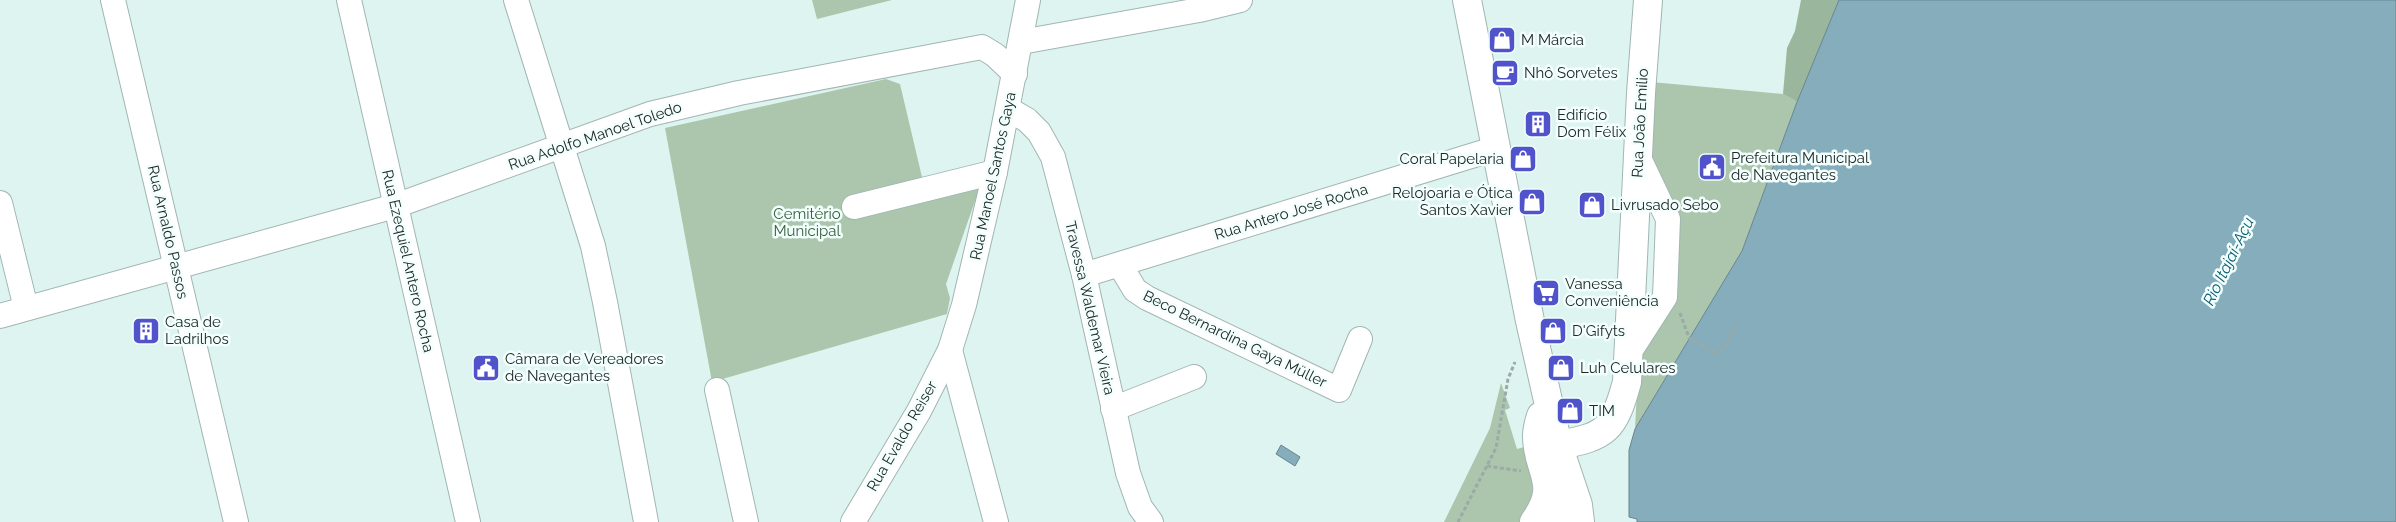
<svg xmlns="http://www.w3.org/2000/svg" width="2396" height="522" viewBox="0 0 2396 522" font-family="Raleway,sans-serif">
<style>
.green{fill:#abc6ad}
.forest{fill:#9ab69c}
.water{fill:#85adbb;stroke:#67858f}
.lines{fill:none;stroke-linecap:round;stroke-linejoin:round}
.minor-casing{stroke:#a1b6b2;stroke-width:26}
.major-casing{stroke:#a1b6b2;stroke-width:30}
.path{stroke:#99aaa7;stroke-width:3;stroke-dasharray:4 2.5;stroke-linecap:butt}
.minor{stroke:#fff;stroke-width:24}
.major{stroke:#fff;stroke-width:28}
.labels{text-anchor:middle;stroke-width:5;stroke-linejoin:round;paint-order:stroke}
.poi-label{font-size:15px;fill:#212928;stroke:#f2fffd;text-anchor:start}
.street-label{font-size:15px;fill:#212928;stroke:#f2fffd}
.park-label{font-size:15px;fill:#37613b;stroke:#f2fffd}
.water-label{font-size:16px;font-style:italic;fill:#045a6f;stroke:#f2fffd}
</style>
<rect width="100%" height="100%" fill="#def4f0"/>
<!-- green -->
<g class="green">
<polygon points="812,0 892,0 817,19"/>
<polygon points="886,79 900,84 926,194 982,181 946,284 950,298 947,314 712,382 665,128"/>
<polygon points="1651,82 1783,94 1797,102 1742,251 1635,429 1639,354 1675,301 1646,154"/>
<path d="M 1501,383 L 1510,408 L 1505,410 L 1517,449 L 1524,447 C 1532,481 1540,489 1521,522 L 1444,522 L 1490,428 Z"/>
</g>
<!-- forest -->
<polygon class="forest" points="1801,0 1839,0 1797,102 1783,94 1787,48 1795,31"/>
<!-- water -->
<g class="water">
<polygon points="1839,0 2396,0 2396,522 1637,522 1637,519 1629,517 1629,450 1635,429 1742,251 1797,102"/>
<polygon points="1281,445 1300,457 1295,466 1276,454"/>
</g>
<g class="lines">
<!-- minor casing -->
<g class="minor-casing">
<g id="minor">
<polyline points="113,0 236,522"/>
<polyline points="349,0 468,522"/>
<polyline points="516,0 593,246 605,302 646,522"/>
<polyline points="1021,42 1199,10 1240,0"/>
<polyline points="1008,109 1027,120 1039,132 1053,157 1084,275 1128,473 1140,507 1151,522"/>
<polyline points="0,203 26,308"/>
<polyline points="854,207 995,172"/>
<polyline points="1120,265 1135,290 1147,298 1339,390 1360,339"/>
<polyline points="1084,275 1497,148"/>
<polyline points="0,316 395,206 650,114 739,93 982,47 995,55 1015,74"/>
<polyline points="950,350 996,522"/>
<polyline points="1629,353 1665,297 1668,219 1638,156"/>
<polyline points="717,390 746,522"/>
<polyline points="1113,409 1194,377"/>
<polyline points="853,522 919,411 950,350 964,305 995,172 1028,0"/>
<polyline points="1553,522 1572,489"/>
</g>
</g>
<!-- major casing -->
<g class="major-casing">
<g id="major">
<polyline points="1467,0 1530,321 1558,445 1578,505 1580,522"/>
<path d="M 1558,445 C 1607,437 1614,429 1627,382 L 1641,93 L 1648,0"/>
<path d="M 1534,522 C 1562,483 1537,473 1537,436 C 1537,429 1539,422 1541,416"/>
</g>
</g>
<!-- path -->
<g class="path">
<polyline points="1680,313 1689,338 1719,355 1736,325"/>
<polyline points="1487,466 1521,471"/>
<polyline points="1458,522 1496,448 1508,379 1515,362"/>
</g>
<!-- minor -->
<use href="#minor" class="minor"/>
<!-- major -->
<use href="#major" class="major"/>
</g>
<!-- icons -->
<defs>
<g id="shop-square" transform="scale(1.4375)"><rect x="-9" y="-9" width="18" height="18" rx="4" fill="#5053c9" stroke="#f2fffd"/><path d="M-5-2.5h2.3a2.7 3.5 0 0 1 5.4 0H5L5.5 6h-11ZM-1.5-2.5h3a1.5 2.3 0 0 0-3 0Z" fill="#fff"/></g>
<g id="cafe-square" transform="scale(1.4375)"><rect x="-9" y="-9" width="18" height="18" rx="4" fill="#5053c9" stroke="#f2fffd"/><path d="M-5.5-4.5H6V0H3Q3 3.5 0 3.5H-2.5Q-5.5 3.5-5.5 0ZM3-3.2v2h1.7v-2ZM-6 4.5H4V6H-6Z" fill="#fff"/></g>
<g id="building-square" transform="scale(1.4375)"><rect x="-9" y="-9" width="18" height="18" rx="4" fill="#5053c9" stroke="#f2fffd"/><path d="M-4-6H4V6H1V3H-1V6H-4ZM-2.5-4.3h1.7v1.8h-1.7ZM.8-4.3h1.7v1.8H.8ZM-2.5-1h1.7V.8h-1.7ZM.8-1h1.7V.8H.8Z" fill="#fff"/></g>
<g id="civic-square" transform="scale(1.4375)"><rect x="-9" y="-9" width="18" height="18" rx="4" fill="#5053c9" stroke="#f2fffd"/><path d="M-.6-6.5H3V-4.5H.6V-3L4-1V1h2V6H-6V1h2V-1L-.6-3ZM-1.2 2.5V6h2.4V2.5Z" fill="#fff"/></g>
<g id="supermarket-square" transform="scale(1.4375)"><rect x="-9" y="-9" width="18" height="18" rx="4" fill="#5053c9" stroke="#f2fffd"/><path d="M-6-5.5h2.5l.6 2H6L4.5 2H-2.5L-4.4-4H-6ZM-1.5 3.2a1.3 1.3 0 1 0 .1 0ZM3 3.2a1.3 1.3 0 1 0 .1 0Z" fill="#fff"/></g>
</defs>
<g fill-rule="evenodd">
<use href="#shop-square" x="1502" y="40"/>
<use href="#cafe-square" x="1505" y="73"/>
<use href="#building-square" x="1538" y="124"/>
<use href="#shop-square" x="1523" y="159"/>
<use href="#civic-square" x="1712" y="167"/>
<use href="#shop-square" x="1532" y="202"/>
<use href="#shop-square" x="1592" y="205"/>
<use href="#supermarket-square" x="1546" y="293"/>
<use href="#building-square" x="146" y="331"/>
<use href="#shop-square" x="1553" y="331"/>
<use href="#civic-square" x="486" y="368"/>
<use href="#shop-square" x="1561" y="368"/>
<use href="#shop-square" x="1570" y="411"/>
</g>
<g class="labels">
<!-- poi labels -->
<g class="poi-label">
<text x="1521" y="45">M Márcia</text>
<text x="1524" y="78">Nhô Sorvetes</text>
<text x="1557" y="120">Edifício<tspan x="1557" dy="17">Dom Félix</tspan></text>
<text x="1731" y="163">Prefeitura Municipal<tspan x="1731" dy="17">de Navegantes</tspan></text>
<text x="1504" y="164" text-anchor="end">Coral Papelaria</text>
<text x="1513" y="198" text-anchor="end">Relojoaria e Ótica<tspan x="1513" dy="17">Santos Xavier</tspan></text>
<text x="1611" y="210">Livrusado Sebo</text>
<text x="1565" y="289">Vanessa<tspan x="1565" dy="17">Conveniência</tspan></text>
<text x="165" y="327">Casa de<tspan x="165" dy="17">Ladrilhos</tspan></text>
<text x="1572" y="336">D'Gifyts</text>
<text x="505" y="364">Câmara de Vereadores<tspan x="505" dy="17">de Navegantes</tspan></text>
<text x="1580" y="373">Luh Celulares</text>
<text x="1589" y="416">TIM</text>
</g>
<!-- street labels -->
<g class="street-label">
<text transform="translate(1640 123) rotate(-87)" y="5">Rua João Emílio</text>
<text transform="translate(595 136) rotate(-19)" y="5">Rua Adolfo Manoel Toledo</text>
<text transform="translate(993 176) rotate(-78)" y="5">Rua Manoel Santos Gaya</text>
<text transform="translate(1291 212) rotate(-17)" y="5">Rua Antero José Rocha</text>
<text transform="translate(168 232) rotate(77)" y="5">Rua Arnaldo Passos</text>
<text transform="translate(408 261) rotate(77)" y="5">Rua Ezequiel Antero Rocha</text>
<text transform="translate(1090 308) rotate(77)" y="5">Travessa Waldemar Vieira</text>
<text transform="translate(1235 339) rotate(26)" y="5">Beco Bernardina Gaya Müller</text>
<text transform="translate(902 436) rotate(-60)" y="5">Rua Evaldo Reiser</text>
</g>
<!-- park labels -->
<g class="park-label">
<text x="807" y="219">Cemitério<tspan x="807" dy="17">Municipal</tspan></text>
</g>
<!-- water labels -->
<g class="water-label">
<text transform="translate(2228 261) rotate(-64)" y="6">Rio Itajaí-Açu</text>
</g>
</g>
</svg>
